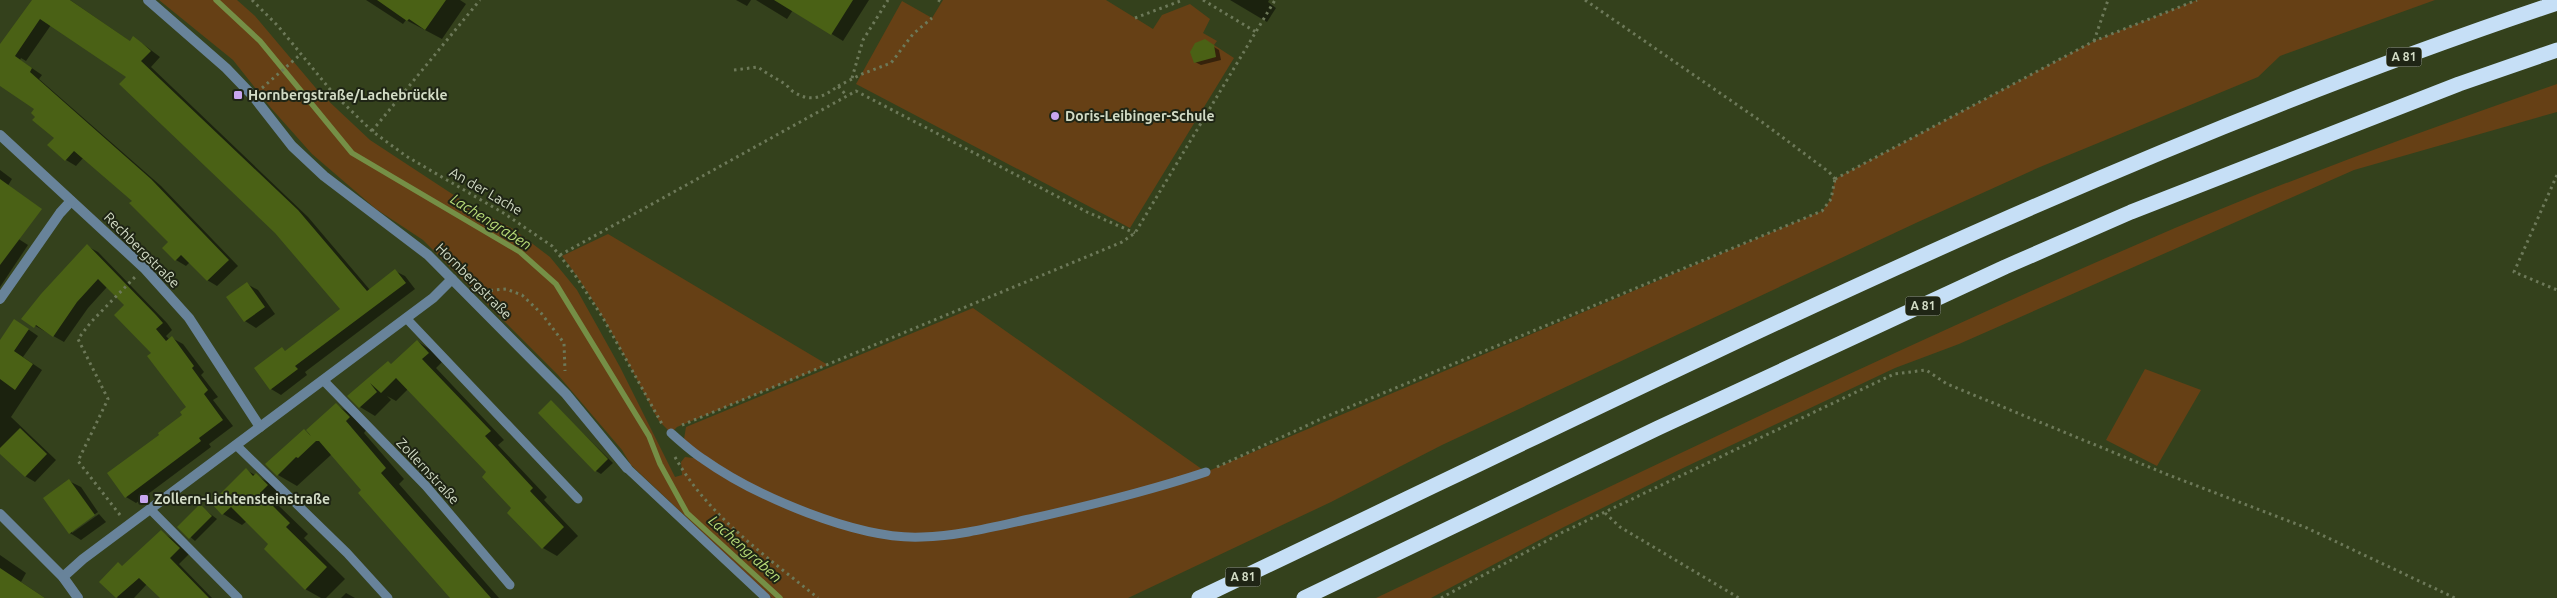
<svg xmlns="http://www.w3.org/2000/svg" width="2557" height="598" viewBox="0 0 2557 598" font-family="Ubuntu,sans-serif">
<style>
.green{fill:#664015}
.shadow{fill:#0007}
.lines{fill:none;stroke-linecap:round;stroke-linejoin:round}
.stream{stroke:#758f46;stroke-width:5.5}
.building{fill:#4a6115}
.path{stroke:#6d7959;stroke-width:3;stroke-dasharray:2.5 4;stroke-linecap:butt}
.service{stroke:#68839a;stroke-width:9}
.minor{stroke:#68839a;stroke-width:10}
.motorway{stroke:#c6dff6;stroke-width:15}
.poi-dot{fill:#c8a6ef;stroke:#1f2515;stroke-width:2}
.labels{text-anchor:middle;stroke-width:4;stroke-linejoin:round;paint-order:stroke}
.shield{fill:#1f2515;stroke:#9ca490;stroke-width:1}
.shield-label{font-size:12px;font-weight:bold;fill:#d2dbc5}
.poi-label{font-size:14px;font-weight:bold;fill:#d2dbc5;stroke:#1f2515;text-anchor:start}
.street-label{font-size:14px;fill:#d2dbc5;stroke:#1f2515}
.water-label{font-size:15px;font-style:italic;fill:#b8dc78;stroke:#1f2515}
</style>
<rect width="100%" height="100%" fill="#34411c"/>
<!-- green -->
<g class="green">
<polygon points="159,0 237,0 255,16 320,93 370,140 472,207 513,229 550,257 577,290 620,367 675,477 682,475 681,462 685,457 702,459 684,439 686,427 973,308 1206,472 1822,211 1831,199 1835,179 2094,41 2197,0 2435,0 2280,56 2258,77 2040,167 1918,222 1442,445 1331,502 1128,598 772,598 631,465 622,450 558,375 423,240 376,209 312,154 271,108 233,60"/>
<polygon points="943,0 1106,0 1153,29 1162,15 1190,4 1210,19 1203,33 1217,41 1214,45 1234,58 1130,228 856,84 902,1 932,18"/>
<path d="M 2557,84 L 2557,112 L 2354,170 L 1959,344 L 1895,368 L 1683,468 L 1562,528 L 1431,598 L 1376,598 C 1641,472 1905,344 2175,228 C 2301,175 2429,129 2557,84 Z"/>
<path d="M 608,234 L 828,365 L 677,427 L 671,433 L 659,421 C 629,365 601,306 562,256 Z"/>
<polygon points="2145,369 2201,390 2157,466 2106,440"/>
</g>
<!-- shadow -->
<g class="shadow">
<polygon points="33,0 70,0 131,42 133,38 143,44 160,57 151,67 308,217 370,290 395,271 405,276 415,289 305,372 307,375 281,395 271,389 282,349 286,352 342,309 276,232 127,77 51,25 26,61 21,58 20,60 42,75 39,79 161,186 238,266 217,286 207,280 190,262 186,266 176,260 170,242 134,201 84,157 76,166 66,160 55,138 37,116 36,109 0,83 0,57"/>
<polygon points="366,0 460,0 466,4 442,39 406,20 403,24"/>
<polygon points="736,0 751,0 747,6"/>
<polygon points="756,0 869,0 843,41 793,10 787,19"/>
<polygon points="1230,0 1269,0 1268,2 1276,8 1267,22"/>
<polygon points="1204,41 1219,50 1221,60 1201,65 1195,62"/>
<polygon points="0,170 12,179 4,192 0,190"/>
<polygon points="0,227 28,245 0,287"/>
<polygon points="87,246 98,252 167,323 172,330 166,336 170,340 172,338 183,344 204,372 201,375 218,397 213,400 233,426 209,444 211,447 136,503 126,497 161,435 184,416 188,407 126,305 107,287 88,308 64,342 23,319"/>
<polygon points="247,284 258,290 275,314 256,328 245,321"/>
<polygon points="25,327 38,336 23,357 42,370 11,417 56,460 35,482 25,476 0,452 0,349"/>
<polygon points="417,341 431,350 442,362 436,368 504,440 498,445 547,497 544,500 578,536 557,556 543,548 488,472 408,389 396,401 387,396 391,400 375,416 360,407 349,396 392,365"/>
<polygon points="551,402 613,463 601,474 596,471"/>
<polygon points="336,405 357,417 368,428 364,433 404,479 399,484 499,598 451,598 332,454 297,486 278,475 267,464 304,431 312,435"/>
<polygon points="246,470 275,486 286,497 278,505 308,534 304,538 345,579 326,598 321,598 305,589 270,544 247,521 242,525 223,514"/>
<polygon points="69,481 81,487 98,512 72,530 72,533 99,514 106,522 81,540 70,533"/>
<polygon points="200,506 217,519 195,541 179,527"/>
<polygon points="161,532 171,538 189,554 179,564 212,598 161,598 147,584 134,598 118,598 101,581 123,567"/>
<polygon points="0,555 26,573 21,582 45,598 8,598 0,593"/>
<polygon points="346,593 355,598 341,598"/>
</g>
<g class="lines">
<!-- stream -->
<polyline class="stream" points="216,0 260,41 352,153 520,252 556,284 649,436 660,464 687,513 780,598"/>
</g>
<!-- building -->
<g class="building">
<polygon points="32,0 70,0 130,41 133,36 142,43 151,51 141,61 298,210 367,291 395,269 406,283 295,366 298,369 270,390 254,368 282,347 285,351 340,309 275,233 119,84 126,77 40,19 15,56 32,68 30,72 151,179 229,260 207,281 181,255 175,261 162,248 168,242 129,203 132,201 74,151 65,161 47,145 54,138 32,120 35,117 31,113 34,109 0,86 0,44"/>
<polygon points="377,0 446,0 425,30 409,19 407,21"/>
<polygon points="774,0 853,0 831,35"/>
<polygon points="1205,39 1214,45 1216,57 1194,63 1190,52 1195,43"/>
<polygon points="0,179 42,209 0,265"/>
<polygon points="87,244 156,315 163,323 156,329 166,341 172,336 194,366 192,368 208,390 204,394 223,420 199,438 201,441 125,498 107,473 159,435 158,433 182,415 180,412 186,407 147,356 151,353 114,315 124,305 98,279 77,302 53,337 36,325 34,328 21,319 41,294"/>
<polygon points="247,282 265,307 244,322 226,297"/>
<polygon points="14,319 29,329 14,351 33,364 15,390 0,379 0,340"/>
<polygon points="417,340 429,353 422,359 491,431 485,436 533,488 530,491 564,527 542,549 507,513 511,508 482,477 486,472 396,378 381,393 370,383 377,392 359,408 347,396 388,361 391,364"/>
<polygon points="551,400 608,459 595,472 538,413"/>
<polygon points="336,403 350,417 346,421 386,468 381,473 491,598 450,598 358,493 361,490 319,441 316,441 298,458 296,457 277,476 265,464 304,429 311,436 306,430"/>
<polygon points="20,428 47,454 25,477 0,454 0,448"/>
<polygon points="246,468 253,476 256,473 268,485 260,493 290,523 286,527 327,567 305,590 264,549 268,544 231,507 222,515 211,503"/>
<polygon points="69,479 95,515 69,534 43,498"/>
<polygon points="200,504 212,516 189,539 177,527"/>
<polygon points="161,530 180,548 170,558 209,598 160,598 139,578 116,598 99,582 118,562 122,566"/>
<polygon points="0,568 45,598 0,598"/>
</g>
<g class="lines">
<!-- path -->
<g class="path">
<polyline points="252,0 278,26 333,93 372,131 406,156 505,214 552,246 575,275 603,318 662,424"/>
<polyline points="938,0 942,2"/>
<polyline points="1203,0 1256,32"/>
<polyline points="1585,0 1762,122 1829,172 1835,179"/>
<polyline points="1135,18 1183,0"/>
<polyline points="2094,41 2108,0"/>
<path d="M 734,70 L 758,67 C 767,74 776,78 785,84 C 788,86 790,90 794,92 C 810,103 824,97 838,86 L 847,96"/>
<polyline points="852,78 863,40 888,0"/>
<polyline points="838,86 862,74 891,63 913,34 932,18"/>
<polyline points="262,88 301,54"/>
<polyline points="372,131 480,0"/>
<polyline points="2557,175 2514,272 2557,290"/>
<polyline points="1835,179 2094,41 2197,0"/>
<polyline points="560,255 856,91 1087,212 1135,233"/>
<polyline points="484,291 506,289 522,295 541,313 564,343 565,371"/>
<polyline points="682,425 1122,242 1135,233 1275,0"/>
<path d="M 675,457 C 707,515 767,557 818,598"/>
<polyline points="1217,467 1323,418 1822,211 1831,199 1835,179"/>
<polyline points="1605,513 1620,527 1739,598"/>
<polyline points="120,515 78,461 108,399 78,339 91,322 135,277"/>
<polyline points="1441,598 1563,532 1894,374 1926,370 1947,384 2166,474 2307,528 2455,598"/>
</g>
<!-- service -->
<g class="service">
<polyline points="406,318 578,499"/>
<polyline points="323,380 426,486 510,585"/>
<path d="M 671,433 C 681,442 692,452 703,459 C 755,496 858,540 922,537 C 960,536 997,526 1034,518 C 1092,505 1149,491 1206,472"/>
<polyline points="236,445 347,553 388,598"/>
<polyline points="627,468 766,598"/>
<polyline points="150,509 238,598"/>
</g>
<!-- minor -->
<g class="minor">
<polyline points="148,0 226,68 253,96 292,146 324,176 428,255 566,394 627,468"/>
<polyline points="0,135 144,268 189,318 260,427"/>
<polyline points="0,299 60,213 71,201"/>
<polyline points="0,514 63,577 78,598"/>
<polyline points="63,577 83,559 433,298 452,279"/>
</g>
<!-- motorway -->
<g class="motorway">
<path d="M 1199,598 C 1645,387 2087,160 2557,3"/>
<polyline points="1304,598 1658,428 2005,267 2131,212 2459,84 2557,50"/>
</g>
</g>
<!-- markers -->
<g class="poi-dot">
<rect x="233" y="90" width="10" height="10" rx="2.5"/>
<circle cx="1055" cy="116" r="5"/>
<rect x="139" y="494" width="10" height="10" rx="2.5"/>
</g>
<g class="labels">
<!-- shield labels -->
<g class="shield">
<rect x="2386.5" y="47.5" width="35" height="19" rx="4"/>
<rect x="1905.5" y="296.5" width="35" height="19" rx="4"/>
<rect x="1225.5" y="567.5" width="35" height="19" rx="4"/>
</g>
<g class="shield-label">
<text x="2404" y="61">A 81</text>
<text x="1923" y="310">A 81</text>
<text x="1243" y="581">A 81</text>
</g>
<!-- poi labels -->
<g class="poi-label">
<text x="248" y="100">Hornbergstraße/Lachebrückle</text>
<text x="1065" y="121">Doris-Leibinger-Schule</text>
<text x="154" y="504">Zollern-Lichtensteinstraße</text>
</g>
<!-- street labels -->
<g class="street-label">
<text transform="translate(486 191) rotate(30)" y="5">An der Lache</text>
<text transform="translate(142 250) rotate(45)" y="5">Rechbergstraße</text>
<text transform="translate(474 281) rotate(45)" y="5">Hornbergstraße</text>
<text transform="translate(428 471) rotate(47)" y="5">Zollernstraße</text>
</g>
<!-- water labels -->
<g class="water-label">
<text transform="translate(491 222) rotate(32)" y="5">Lachengraben</text>
<text transform="translate(745 549) rotate(42)" y="5">Lachengraben</text>
</g>
</g>
</svg>
